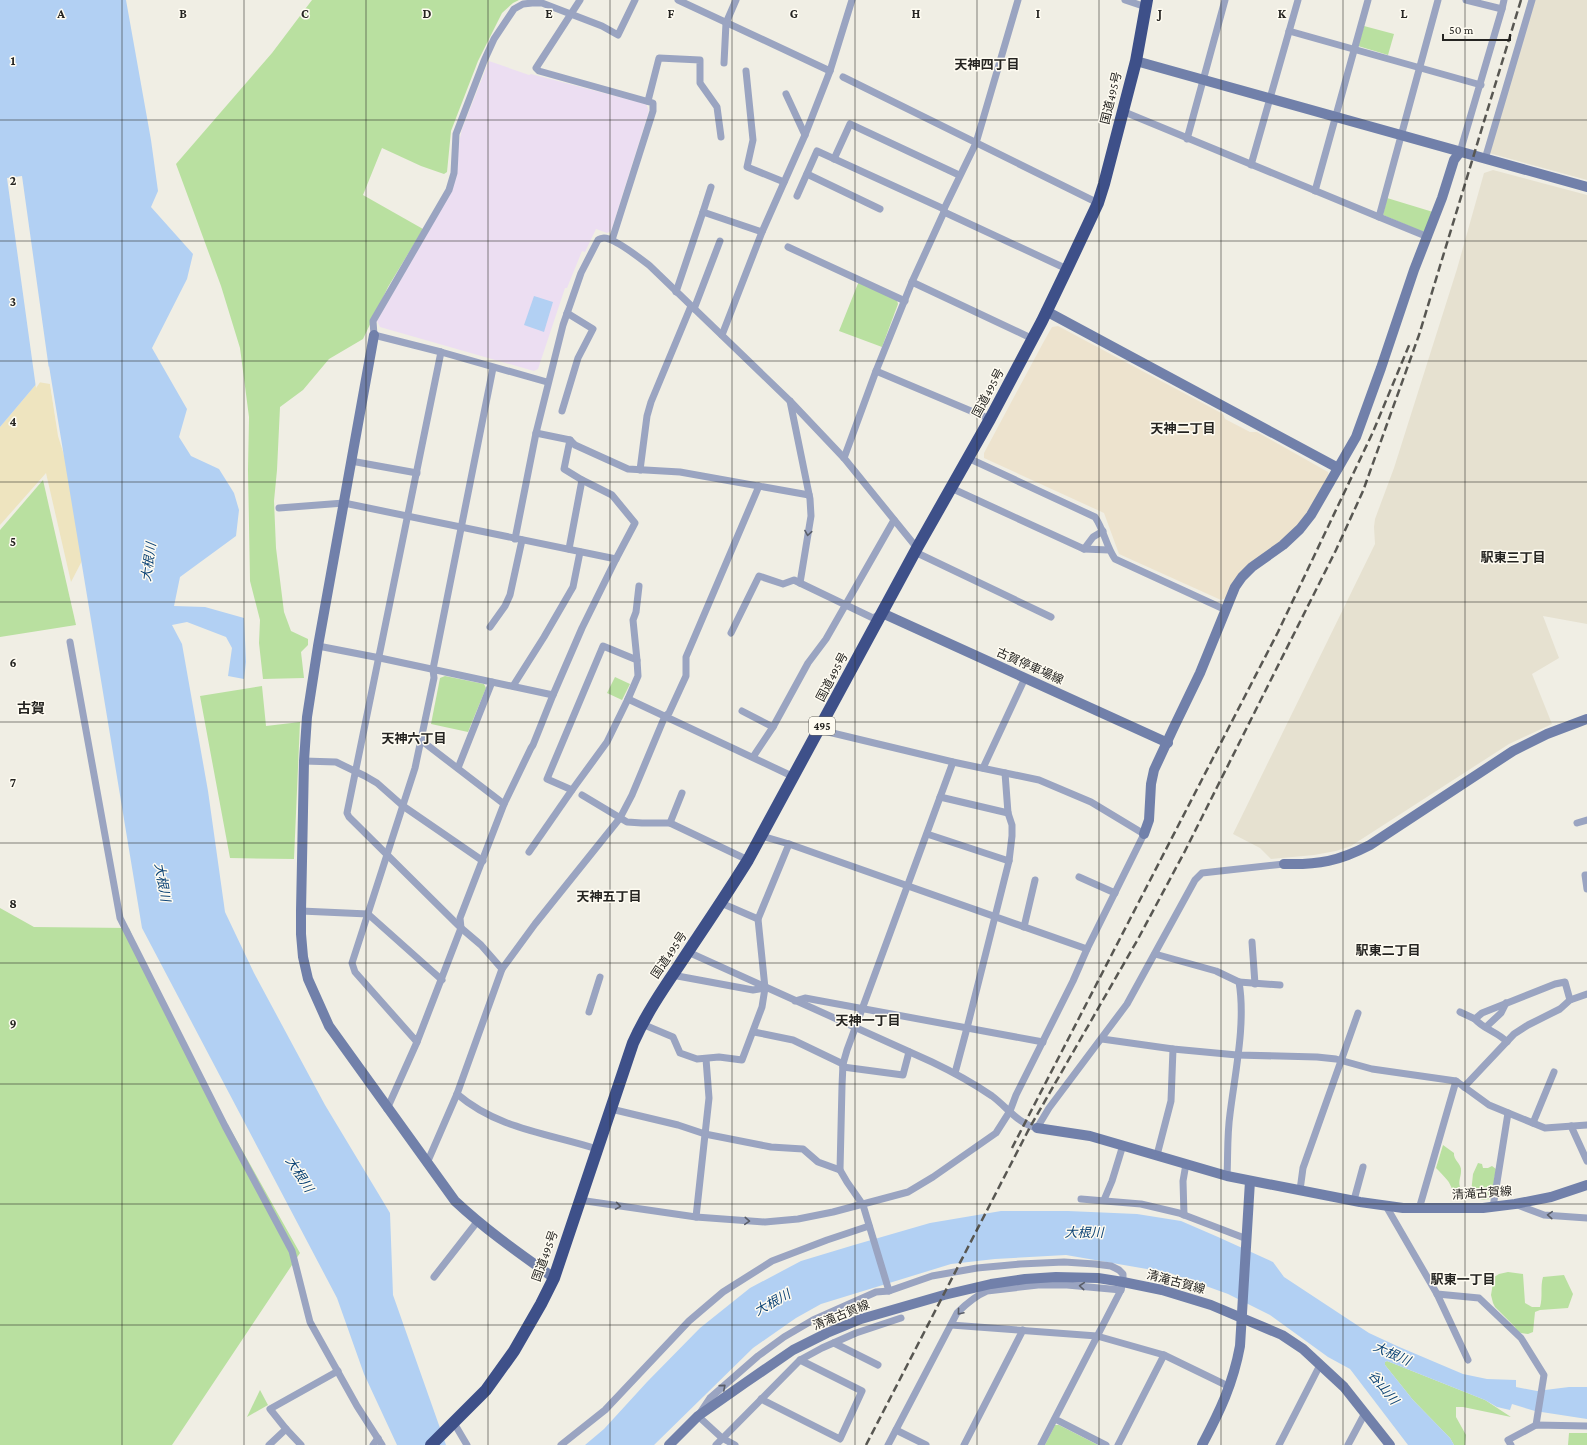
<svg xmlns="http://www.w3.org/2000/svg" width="1587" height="1445" viewBox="0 0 1587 1445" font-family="'Crimson Pro','Noto Sans JP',serif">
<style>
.commercial{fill:#ede3ce}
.built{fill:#e6e1d0}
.education{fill:#ecdef2}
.green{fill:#b9e0a0}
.sand{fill:#eee4bf}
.water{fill:#b2d0f3}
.pier{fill:#f0eee4}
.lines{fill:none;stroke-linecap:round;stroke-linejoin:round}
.street{stroke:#9aa4c1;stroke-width:7}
.secondary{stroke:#7180aa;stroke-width:10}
.highway{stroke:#3e5089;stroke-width:12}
.rail{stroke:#585752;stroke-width:2.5;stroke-dasharray:8 4;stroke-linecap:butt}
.oneway{stroke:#5a5e69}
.grid{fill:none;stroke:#252421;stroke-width:1;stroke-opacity:0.55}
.labels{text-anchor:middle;stroke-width:3;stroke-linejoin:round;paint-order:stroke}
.shield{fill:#fefbf1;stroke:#66645f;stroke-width:1}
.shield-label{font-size:11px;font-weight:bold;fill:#252421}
.street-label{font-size:12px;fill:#252421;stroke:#fefbf1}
.neighbourhood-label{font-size:13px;font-weight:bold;fill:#252421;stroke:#fefbf1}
.water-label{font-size:13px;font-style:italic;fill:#0d4476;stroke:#fefbf1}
.quarter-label{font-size:14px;font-weight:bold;fill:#252421;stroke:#fefbf1}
.grid-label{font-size:13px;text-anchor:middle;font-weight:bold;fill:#252421;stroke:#fefbf1;stroke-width:3;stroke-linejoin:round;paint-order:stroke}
</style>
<rect width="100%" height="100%" fill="#f0eee4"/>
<!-- commercial -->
<polygon class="commercial" points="1058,326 1223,414 1225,419 1250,432 1257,432 1328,472 1329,477 1308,514 1296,529 1226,598 1221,600 1119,554 1104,513 984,458 984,453 1043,343 1052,327"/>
<!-- built -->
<g class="built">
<polygon points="1535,0 1587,0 1587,180 1489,153"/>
<polygon points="1493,170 1587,195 1587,624 1543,616 1559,658 1532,674 1552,724 1509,744 1351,846 1336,851 1314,855 1271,859 1260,848 1233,834 1375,544 1374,527 1375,519 1394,468 1457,269 1484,173"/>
</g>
<!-- education -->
<polygon class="education" points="489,61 529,75 531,74 646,104 649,111 611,231 607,233 596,229 585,252 582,251 567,288 565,288 538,369 534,371 380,327 377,321 452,190 457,174 458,147 462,129"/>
<!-- green -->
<g class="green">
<polygon points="312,0 519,0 513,3 502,13 478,61 451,131 447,172 444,174 421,166 382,148 363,195 423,229 388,287 363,339 329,359 303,390 280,407 277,470 274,501 276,548 284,612 291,631 308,639 308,645 301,652 304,678 263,679 259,643 260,620 250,581 248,470 249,417 240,348 221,286 176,164 272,53"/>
<polygon points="1364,26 1394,34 1388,55 1358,46"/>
<polygon points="1387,198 1433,212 1426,230 1423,232 1383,215"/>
<polygon points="859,281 897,300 898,304 882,347 839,331"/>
<polygon points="43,480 76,625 0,637 0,530"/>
<polygon points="445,676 484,684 486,688 468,732 431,724 440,678"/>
<polygon points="615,677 630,684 622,700 607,693"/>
<polygon points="262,686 266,726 300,722 294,859 230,858 200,696"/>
<polygon points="0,908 34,927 129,928 164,1011 300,1253 172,1445 0,1445"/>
<path d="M 1443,1145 L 1454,1153 C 1453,1160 1462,1164 1461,1171 C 1461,1177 1458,1181 1460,1187 L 1465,1190 L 1463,1196 C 1452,1196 1453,1188 1448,1181 C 1444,1176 1440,1172 1436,1168 Z"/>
<path d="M 1478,1163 L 1482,1164 L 1483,1168 L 1488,1168 L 1492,1166 L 1496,1169 L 1491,1199 C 1484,1200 1476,1200 1471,1193 L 1473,1174 Z"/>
<path d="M 1508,1272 L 1523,1274 L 1525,1303 L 1532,1307 L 1540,1307 C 1543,1297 1540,1287 1543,1277 L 1564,1275 L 1573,1294 L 1568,1308 L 1540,1310 L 1535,1312 L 1533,1332 L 1528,1334 L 1521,1333 L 1517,1331 L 1515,1327 L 1495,1307 L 1493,1303 L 1491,1295 L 1494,1277 L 1499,1274 Z"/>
<polygon points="1387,1361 1485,1400 1511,1417 1463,1407 1456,1407 1456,1417 1466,1435 1465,1445 1454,1445 1450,1438 1413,1400 1385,1365 1385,1362"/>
<polygon points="260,1390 268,1405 247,1417"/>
<polygon points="1055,1425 1059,1425 1098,1445 1045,1445"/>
<polygon points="1569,1433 1587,1433 1587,1445 1568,1445"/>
</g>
<!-- sand -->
<polygon class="sand" points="38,382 50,384 58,436 69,471 85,555 71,582 46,473 0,525 0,427"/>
<!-- water -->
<g class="water">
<polygon points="0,0 126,0 151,140 158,191 151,207 193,254 187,279 152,348 187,409 179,437 191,456 219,469 234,493 239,510 236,536 180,577 174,606 205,607 244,618 246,662 244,679 228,676 232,648 226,637 187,622 172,625 182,644 208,791 225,912 254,973 325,1105 390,1213 393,1295 446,1445 397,1445 364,1374 337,1298 142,928 49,366 38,382 0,427"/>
<polygon points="534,296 553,302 544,332 524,325"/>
<polygon points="1001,1211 1068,1211 1137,1214 1181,1221 1218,1237 1273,1262 1284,1277 1369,1333 1397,1346 1463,1374 1487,1379 1516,1380 1516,1387 1537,1391 1569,1387 1587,1387 1587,1419 1535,1411 1512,1404 1510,1410 1497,1407 1485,1400 1387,1361 1385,1362 1385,1365 1413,1400 1450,1438 1454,1445 1408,1445 1350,1369 1328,1357 1270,1315 1228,1294 1170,1273 1066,1255 995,1259 951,1264 821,1304 796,1318 753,1348 654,1445 585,1445 604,1429 647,1382 700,1328 750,1288 801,1261 854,1245 930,1223"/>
</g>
<!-- pier -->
<polygon class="pier" points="22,176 47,355 57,427 48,371 36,388 7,178"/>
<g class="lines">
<!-- street -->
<g class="street">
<polyline points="580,0 536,68 539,71 653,103 653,111 612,240"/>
<polyline points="678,0 830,71"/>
<polyline points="1125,0 1146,7"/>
<polyline points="1466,0 1502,9 1504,0"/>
<polyline points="1289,31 1481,85"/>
<polyline points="724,63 726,23 736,0"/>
<polyline points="746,71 753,140 747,167 784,182"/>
<polyline points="843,77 1098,203"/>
<polyline points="786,94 805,135"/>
<polyline points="648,101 659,58 700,60 700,83 717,107 721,137"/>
<polyline points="1122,111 1379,217 1438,0"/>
<polyline points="1187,139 1225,0"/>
<polyline points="1460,152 1502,9"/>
<polyline points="834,159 850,124 959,175"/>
<polyline points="1485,159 1532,0"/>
<polyline points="1251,165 1298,0"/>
<polyline points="807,174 880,209"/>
<polyline points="1315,191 1368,0"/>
<polyline points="797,196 817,151 944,209"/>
<polyline points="703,212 711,187"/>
<polyline points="944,212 1067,269"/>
<polyline points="1379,217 1428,237"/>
<polyline points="788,247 905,301"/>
<polyline points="912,282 1033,339"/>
<polyline points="676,292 703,212 762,232"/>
<polyline points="694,309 720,241"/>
<polyline points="722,335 762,232 805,135 830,71 852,0"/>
<polyline points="441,352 347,813 349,817 461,928 481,945 502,969"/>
<polyline points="876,371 990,419"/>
<polyline points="547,382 441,352 374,335 373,321 449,190 454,173 456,134 484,61 494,39 514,9 523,4 532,3 542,3 602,26 618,35 635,0"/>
<polyline points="790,401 810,499 811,516 800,583 873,618 880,614"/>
<polyline points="562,411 578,358 593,329 567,313"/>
<polyline points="536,433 570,440 575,445 628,469 680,472 809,495"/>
<polyline points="844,458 876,371 912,282 944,212 944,209 976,143 1018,0"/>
<path d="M 968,458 L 1095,517 C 1104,530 1106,546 1115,559 L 1226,610"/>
<polyline points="351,461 417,473"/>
<polyline points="640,470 647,416 651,402 691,306"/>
<polyline points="582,480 612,495 635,523 616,559"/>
<polyline points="951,488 1084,549 1109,550"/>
<polyline points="279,508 344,503 616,559 582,628 553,695 380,658 318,646"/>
<path d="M 515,539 L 536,433 L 563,325 L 581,273 L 598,240 C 599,239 603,238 604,238 C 615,238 641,259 650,266 L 790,401 L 844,458 L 917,548"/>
<polyline points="569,549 582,480 564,469 570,440"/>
<polyline points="1084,549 1093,537 1103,531"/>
<polyline points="915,552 1051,617"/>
<polyline points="490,627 505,606 510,595 522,540"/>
<polyline points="731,633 759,576 783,584 794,580 800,583"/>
<polyline points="70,642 120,918 225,1126 292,1251 310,1322 357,1406 382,1445"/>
<polygon points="603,646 637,660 638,676 628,699 607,742 572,790 547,779"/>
<polyline points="637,660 633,620 636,612 639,586"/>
<polyline points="513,686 544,637 573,587 580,552"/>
<polyline points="628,699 794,777"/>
<polyline points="742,711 773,727"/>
<polyline points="422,741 504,804 460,918 461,928 417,1042 355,972 352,963 415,768 434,678 433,669 493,368"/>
<polyline points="753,757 773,727 808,663 826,639 894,520"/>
<polyline points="304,761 336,762 365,776 377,783 403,806 483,861"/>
<polyline points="458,768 492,682"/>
<polyline points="983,768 1025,678"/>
<polyline points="582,795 627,822 642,823 670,823 748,860"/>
<polyline points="940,797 1008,813"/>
<polyline points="504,804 531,748 533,745 553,695"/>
<polyline points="670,823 682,793"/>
<polyline points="1577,823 1587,820"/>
<polyline points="927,834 1009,861"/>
<polyline points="762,836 789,844 1087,949"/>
<polyline points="529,852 572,790"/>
<polyline points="1587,875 1585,875 1587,889"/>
<polyline points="1079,877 1115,893"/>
<polyline points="721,903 758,919"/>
<polyline points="301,911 368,914 442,980"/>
<polyline points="1024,927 1035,880"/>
<polyline points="1252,942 1255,984"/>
<path d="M 688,952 L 932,1062 C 953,1072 973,1083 992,1096 C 1007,1107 1018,1124 1037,1128 L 1049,1108 L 1127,1004 L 1195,880 L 1202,873 L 1284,864"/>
<path d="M 1155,954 L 1216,971 L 1239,982 C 1246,1023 1235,1073 1230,1114 C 1227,1135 1228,1156 1227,1176"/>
<polyline points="672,975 753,990 765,988"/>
<polyline points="1239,982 1280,985"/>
<polyline points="795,1001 805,998 1043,1042"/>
<polyline points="589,1012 600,977"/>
<polyline points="1460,1012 1475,1019"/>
<polyline points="642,1024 673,1037 680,1053 697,1059 719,1057 742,1060 762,1007 765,988 758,919 789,844"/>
<polyline points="1486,1027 1501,1013 1506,1003"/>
<polyline points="754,1032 793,1040 843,1064"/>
<polyline points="1102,1039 1173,1049 1237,1055 1317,1057 1336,1059 1372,1069 1456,1081 1489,1105 1545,1128 1587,1125"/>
<path d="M 1507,1042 C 1498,1032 1483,1029 1475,1019 L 1482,1013 L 1555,984 L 1565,982 L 1570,1000"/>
<polyline points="843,1067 903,1075 909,1052"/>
<polyline points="955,1073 967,1028 1009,861 1012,836 1012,825 1008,813 1005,773"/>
<polyline points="1464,1087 1514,1034 1528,1025 1560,1009 1570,1000 1587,994"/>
<path d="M 457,1094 C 498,1129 547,1133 597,1149"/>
<polyline points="387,1109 417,1042"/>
<polyline points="611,1109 678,1125 705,1134 771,1147 803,1149 818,1162 840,1170"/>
<polyline points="1533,1123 1554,1072"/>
<polyline points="1571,1126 1587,1161"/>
<polyline points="1157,1155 1171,1101 1173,1049"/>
<polyline points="427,1163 457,1094 502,969 535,924 620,818 632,795 665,716 669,713 686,676 686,657 759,486"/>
<polyline points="1300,1190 1303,1168 1358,1013"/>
<polyline points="1081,1199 1141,1204 1179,1213 1247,1239"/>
<polyline points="579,1200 696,1217 765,1222 798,1219 833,1212 908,1192 933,1177 996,1133 1010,1111 1016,1095 1073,981 1087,949 1144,834 1091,802 1039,780 953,762 820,730"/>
<polyline points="1104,1200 1112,1181 1123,1145"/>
<polyline points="1354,1200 1363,1167"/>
<polyline points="1515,1204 1544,1215 1587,1218"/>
<polyline points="1386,1206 1437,1294 1468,1360"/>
<polyline points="1493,1207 1508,1113"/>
<polyline points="1419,1209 1456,1081"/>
<polyline points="1184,1215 1183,1181 1186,1164"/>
<polyline points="696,1217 709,1098 706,1059"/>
<polyline points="434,1277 477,1222"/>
<polyline points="889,1291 863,1205 847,1182 840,1170 842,1086 843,1064 847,1050 953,762"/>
<polyline points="1437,1294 1479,1298 1521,1338 1544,1375 1536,1425"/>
<polyline points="951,1325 1097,1336 1164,1355 1230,1387"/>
<polyline points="834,1343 878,1365"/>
<polyline points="761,1399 840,1439 862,1391 800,1360"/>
<polyline points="1055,1419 1106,1445"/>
<polyline points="454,1423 467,1445"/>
<polyline points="896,1430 926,1445"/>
<polyline points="269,1445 286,1429"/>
<polyline points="301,1445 286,1429 270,1409 338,1371"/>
<polyline points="373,1445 378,1438"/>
<polyline points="561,1445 605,1410 689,1321 723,1292 772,1261 827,1240 869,1226"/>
<polyline points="716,1445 800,1360 822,1348 856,1333 901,1318"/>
<polyline points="735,1445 722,1438 698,1416 710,1398 758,1356 784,1337 813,1320 876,1292 889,1291 932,1276 977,1268 1020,1264 1064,1262 1095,1264 1111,1266 1119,1270 1123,1274 1123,1282 1121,1290 1041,1445"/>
<path d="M 888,1445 L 957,1313 C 966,1304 975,1296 987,1291 L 1038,1285 L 1067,1285 L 1121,1290"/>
<polyline points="964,1445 1023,1330"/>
<polyline points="1118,1445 1164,1355"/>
<polyline points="1279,1445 1320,1365"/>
<polyline points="1348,1445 1365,1413"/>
<polyline points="1511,1445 1508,1440 1536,1425 1587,1426"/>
</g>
<!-- secondary -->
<g class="secondary">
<polyline points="1136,61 1587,187"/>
<polyline points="1046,311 1338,468"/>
<path d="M 374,335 L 318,646 L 307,717 L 304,761 L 301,911 L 301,934 L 303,957 L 308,979 L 329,1026 L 455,1201 C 486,1230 519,1253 554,1278"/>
<polyline points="882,613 1168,743"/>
<polyline points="1144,834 1149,820 1151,784 1154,770 1173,729 1200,673 1235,587 1242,577 1252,567 1283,545 1300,529 1311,515 1356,437 1381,368 1414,270 1442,198 1454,160 1460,152"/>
<path d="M 1284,864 C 1319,865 1339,861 1370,845 L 1513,751 L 1547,734 L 1587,719"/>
<polyline points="1037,1128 1090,1136 1227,1176 1360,1202 1403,1208 1483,1208 1515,1204 1551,1197 1587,1185"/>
<polyline points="669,1445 698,1416 745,1383 793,1350 827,1333 861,1319 944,1295 991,1284 1025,1279 1056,1277 1098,1278 1123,1282 1162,1290 1211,1305 1282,1335 1303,1349 1344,1387 1390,1445"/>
<path d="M 1202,1445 C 1220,1411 1233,1384 1240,1346 L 1250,1181"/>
</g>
<!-- highway -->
<path class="highway" d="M 431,1445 L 486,1390 L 514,1351 L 541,1304 L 554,1278 L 633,1043 C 645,1016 661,992 678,967 C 701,932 725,897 748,860 L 917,548 L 990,419 L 1042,321 L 1067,269 L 1098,203 L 1104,184 L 1136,61 L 1147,0"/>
<!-- rail -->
<g class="rail">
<polyline points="1012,1148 1278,632 1373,432 1410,343"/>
<polyline points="866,1445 1030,1127 1138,939 1185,851 1336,550 1363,491 1419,335 1521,0"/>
</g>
</g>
<!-- one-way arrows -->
<defs><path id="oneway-chevron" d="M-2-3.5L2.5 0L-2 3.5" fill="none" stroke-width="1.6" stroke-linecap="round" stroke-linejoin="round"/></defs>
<g class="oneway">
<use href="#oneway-chevron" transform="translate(808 533) rotate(99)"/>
<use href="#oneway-chevron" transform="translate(618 1206) rotate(8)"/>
<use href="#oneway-chevron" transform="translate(1550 1215) rotate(-176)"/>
<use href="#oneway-chevron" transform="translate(747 1221) rotate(4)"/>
<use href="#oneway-chevron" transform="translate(1082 1286) rotate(-175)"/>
<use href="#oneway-chevron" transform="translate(960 1312) rotate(130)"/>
<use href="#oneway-chevron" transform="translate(723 1387) rotate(-41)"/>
</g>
<!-- grid -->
<path class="grid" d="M 122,0 L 122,1445M 244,0 L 244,1445M 366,0 L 366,1445M 488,0 L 488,1445M 610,0 L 610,1445M 732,0 L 732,1445M 855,0 L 855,1445M 977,0 L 977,1445M 1099,0 L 1099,1445M 1221,0 L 1221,1445M 1343,0 L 1343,1445M 1465,0 L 1465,1445M 0,120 L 1587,120M 0,241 L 1587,241M 0,361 L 1587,361M 0,482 L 1587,482M 0,602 L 1587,602M 0,722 L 1587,722M 0,843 L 1587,843M 0,963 L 1587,963M 0,1084 L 1587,1084M 0,1204 L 1587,1204M 0,1325 L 1587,1325"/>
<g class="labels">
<!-- shield labels -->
<rect class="shield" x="809" y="717" width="26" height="18" rx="3"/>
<g class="shield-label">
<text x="822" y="730">495</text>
</g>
<!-- street labels -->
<g class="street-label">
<text transform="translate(1111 98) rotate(-76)" y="4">国道495号</text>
<text transform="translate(988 393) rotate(-62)" y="4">国道495号</text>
<text transform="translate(1030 666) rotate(24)" y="4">古賀停車場線</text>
<text transform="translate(832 677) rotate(-62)" y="4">国道495号</text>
<text transform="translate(669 955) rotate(-56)" y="4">国道495号</text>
<text transform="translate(1482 1193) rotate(-4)" y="4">清滝古賀線</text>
<text transform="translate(545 1256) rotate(-70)" y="4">国道495号</text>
<text transform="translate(1176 1282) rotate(15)" y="4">清滝古賀線</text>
<text transform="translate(841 1315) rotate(-22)" y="4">清滝古賀線</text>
</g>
<!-- neighbourhood labels -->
<g class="neighbourhood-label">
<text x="987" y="69">天神四丁目</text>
<text x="1183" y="433">天神二丁目</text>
<text x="1513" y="562">駅東三丁目</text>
<text x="414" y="743">天神六丁目</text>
<text x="609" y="901">天神五丁目</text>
<text x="1388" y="955">駅東二丁目</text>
<text x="868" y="1025">天神一丁目</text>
<text x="1463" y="1284">駅東一丁目</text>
</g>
<!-- water labels -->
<g class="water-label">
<text transform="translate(148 562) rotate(-82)" y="5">大根川</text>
<text transform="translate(163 882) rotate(80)" y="5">大根川</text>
<text transform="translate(300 1174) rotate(57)" y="5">大根川</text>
<text x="1084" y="1237">大根川</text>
<text transform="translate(772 1302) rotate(-29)" y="5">大根川</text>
<text transform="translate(1392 1353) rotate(24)" y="5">大根川</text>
<text transform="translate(1384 1387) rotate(51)" y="5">谷山川</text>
</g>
<!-- quarter labels -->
<g class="quarter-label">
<text x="31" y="713">古賀</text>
</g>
</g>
<g class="grid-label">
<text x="61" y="18">A</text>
<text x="183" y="18">B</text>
<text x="305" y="18">C</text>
<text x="427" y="18">D</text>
<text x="549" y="18">E</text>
<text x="671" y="18">F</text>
<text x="794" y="18">G</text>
<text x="916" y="18">H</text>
<text x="1038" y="18">I</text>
<text x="1160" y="18">J</text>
<text x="1282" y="18">K</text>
<text x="1404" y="18">L</text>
<text x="13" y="65">1</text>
<text x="13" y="185">2</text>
<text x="13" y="306">3</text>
<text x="13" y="426">4</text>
<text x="13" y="546">5</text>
<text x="13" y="667">6</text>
<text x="13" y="787">7</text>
<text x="13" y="908">8</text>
<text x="13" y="1028">9</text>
</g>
<!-- scale -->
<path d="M1443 34v6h67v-6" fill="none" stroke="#252421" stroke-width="2"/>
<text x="1449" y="34" font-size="12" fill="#252421" stroke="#fefbf1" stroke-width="3" paint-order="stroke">50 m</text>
</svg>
